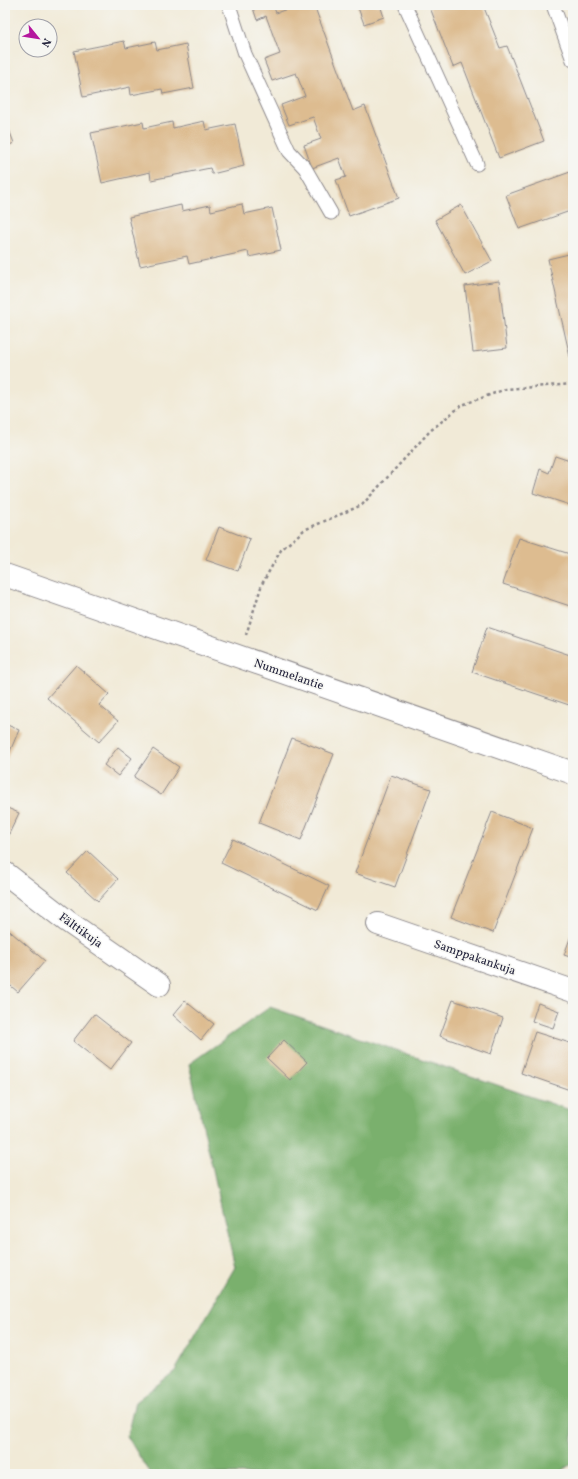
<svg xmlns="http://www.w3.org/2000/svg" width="578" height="1479" viewBox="0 0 578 1479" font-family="Vollkorn,serif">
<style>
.forest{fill:#7ab06d;stroke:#4e6954}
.building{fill:#ddbc90}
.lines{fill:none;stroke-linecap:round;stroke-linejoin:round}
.lane-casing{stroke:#8a8689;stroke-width:15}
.street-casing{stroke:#8a8689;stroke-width:24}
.secondary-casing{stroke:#8a8689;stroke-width:24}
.path{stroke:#8a8689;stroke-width:2.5;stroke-dasharray:3 3;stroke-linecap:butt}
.lane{stroke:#fff;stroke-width:13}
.street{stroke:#fff;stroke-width:22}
.secondary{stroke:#fff;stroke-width:22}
.labels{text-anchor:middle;stroke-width:3;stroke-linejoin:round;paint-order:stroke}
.street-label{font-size:12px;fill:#22223b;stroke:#f6f6f2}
</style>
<rect width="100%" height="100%" fill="#f6f6f2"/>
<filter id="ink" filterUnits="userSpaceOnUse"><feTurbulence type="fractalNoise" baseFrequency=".025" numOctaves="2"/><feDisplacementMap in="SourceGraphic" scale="8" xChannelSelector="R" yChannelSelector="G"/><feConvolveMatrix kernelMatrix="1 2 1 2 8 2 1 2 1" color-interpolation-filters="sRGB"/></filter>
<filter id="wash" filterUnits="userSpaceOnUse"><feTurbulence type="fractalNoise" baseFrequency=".012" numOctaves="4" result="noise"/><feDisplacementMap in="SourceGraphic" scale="16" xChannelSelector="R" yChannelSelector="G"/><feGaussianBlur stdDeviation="0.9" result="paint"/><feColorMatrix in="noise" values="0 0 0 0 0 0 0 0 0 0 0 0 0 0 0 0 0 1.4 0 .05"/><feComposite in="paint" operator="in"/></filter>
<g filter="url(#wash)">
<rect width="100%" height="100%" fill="#f1ead7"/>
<!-- forest -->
<polygon class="forest" points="270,1007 573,1111 573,1463 556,1474 150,1474 127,1436 135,1402 175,1371 235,1267 189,1064"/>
<g id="blocks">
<!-- building -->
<g class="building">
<polygon points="252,5 273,5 276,13 298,5 314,5 353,111 365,106 399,198 349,216 336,180 346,177 339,158 312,168 304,145 321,139 313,117 289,125 281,105 305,96 296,73 272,81 264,60 280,54 266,16 257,20"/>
<polygon points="357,5 380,5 384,17 364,24"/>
<polygon points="429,5 483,5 500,48 507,46 544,141 499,158 462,63 453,67"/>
<polygon points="124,41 126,48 155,42 157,50 186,44 194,88 163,94 162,89 131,95 130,87 83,97 74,51"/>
<polygon points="5,119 14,143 5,147"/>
<polygon points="204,121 206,130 235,124 244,166 212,174 210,168 151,180 150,172 102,183 91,133 143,122 144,128 172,122 173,128"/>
<polygon points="573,171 573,210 519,229 506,195"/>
<polygon points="242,204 244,214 272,208 281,250 249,257 248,251 189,264 187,256 140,266 129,217 181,205 182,211 210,205 211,211"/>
<polygon points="461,205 492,261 465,275 435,220"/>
<polygon points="573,253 573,357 570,357 548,259"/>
<polygon points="499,281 507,348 473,352 465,286"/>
<polygon points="555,456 573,462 573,506 533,493 540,469 549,473"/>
<polygon points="219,527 250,539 238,571 206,560"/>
<polygon points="519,538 573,555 573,607 503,584"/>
<polygon points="487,627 573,656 572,706 472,672"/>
<polygon points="76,665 109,694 99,705 118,721 99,742 47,698"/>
<polygon points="5,724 19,730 5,763"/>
<polygon points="292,738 334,754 301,840 259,823"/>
<polygon points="118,747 132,758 118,776 104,765"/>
<polygon points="153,749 179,767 161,795 134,777"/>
<polygon points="391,775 431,789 395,887 355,873"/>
<polygon points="5,807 19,813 8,836 5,834"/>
<polygon points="492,812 533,828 493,933 451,917"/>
<polygon points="233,839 329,886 318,910 221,863"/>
<polygon points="88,851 118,879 98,901 67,873"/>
<polygon points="5,927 45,961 18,992 5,981"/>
<polygon points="573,930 573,958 564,955"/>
<polygon points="453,1000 503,1018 491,1054 440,1036"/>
<polygon points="185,1001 214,1024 201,1040 173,1015"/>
<polygon points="538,1003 559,1011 553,1028 532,1021"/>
<polygon points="94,1014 131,1043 110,1070 73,1041"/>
<polygon points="535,1032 573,1044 573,1091 521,1073"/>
<polygon points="284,1040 307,1062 290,1080 267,1058"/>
</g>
</g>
</g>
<g filter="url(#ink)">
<use href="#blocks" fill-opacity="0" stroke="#8a8689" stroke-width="1"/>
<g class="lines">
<!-- lane casing -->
<g class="lane-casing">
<g id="lane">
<polyline points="229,5 245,54 289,151 305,168 331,213"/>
<polyline points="405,5 477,164"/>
<polyline points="553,5 573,60"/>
</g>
</g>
<!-- street casing -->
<g class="street-casing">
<g id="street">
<polyline points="5,873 67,921 159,985"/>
<polyline points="378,924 573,991"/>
</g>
</g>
<!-- secondary casing -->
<g class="secondary-casing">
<polyline id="secondary" points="5,575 573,773"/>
</g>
<!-- path -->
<polyline class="path" points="246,635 262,584 281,550 304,530 362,505 430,431 462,405 506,389 573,384"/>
<!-- lane -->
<use href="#lane" class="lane"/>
<!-- street -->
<use href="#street" class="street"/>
<!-- secondary -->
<use href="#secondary" class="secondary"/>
</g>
</g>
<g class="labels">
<!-- street labels -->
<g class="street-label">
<text transform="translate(289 674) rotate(19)" y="4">Nummelantie</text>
<text transform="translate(81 930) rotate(36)" y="4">Fälttikuja</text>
<text transform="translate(475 957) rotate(19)" y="4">Samppakankuja</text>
</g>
</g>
<!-- margin -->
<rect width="578" height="1479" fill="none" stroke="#f6f6f2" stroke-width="20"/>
<!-- north arrow -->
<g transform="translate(38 38) rotate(120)"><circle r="19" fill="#f6f6f2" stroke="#a1a1a9"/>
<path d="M0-3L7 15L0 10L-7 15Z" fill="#b5179e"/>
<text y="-6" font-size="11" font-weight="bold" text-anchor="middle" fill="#22223b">N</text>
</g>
</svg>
